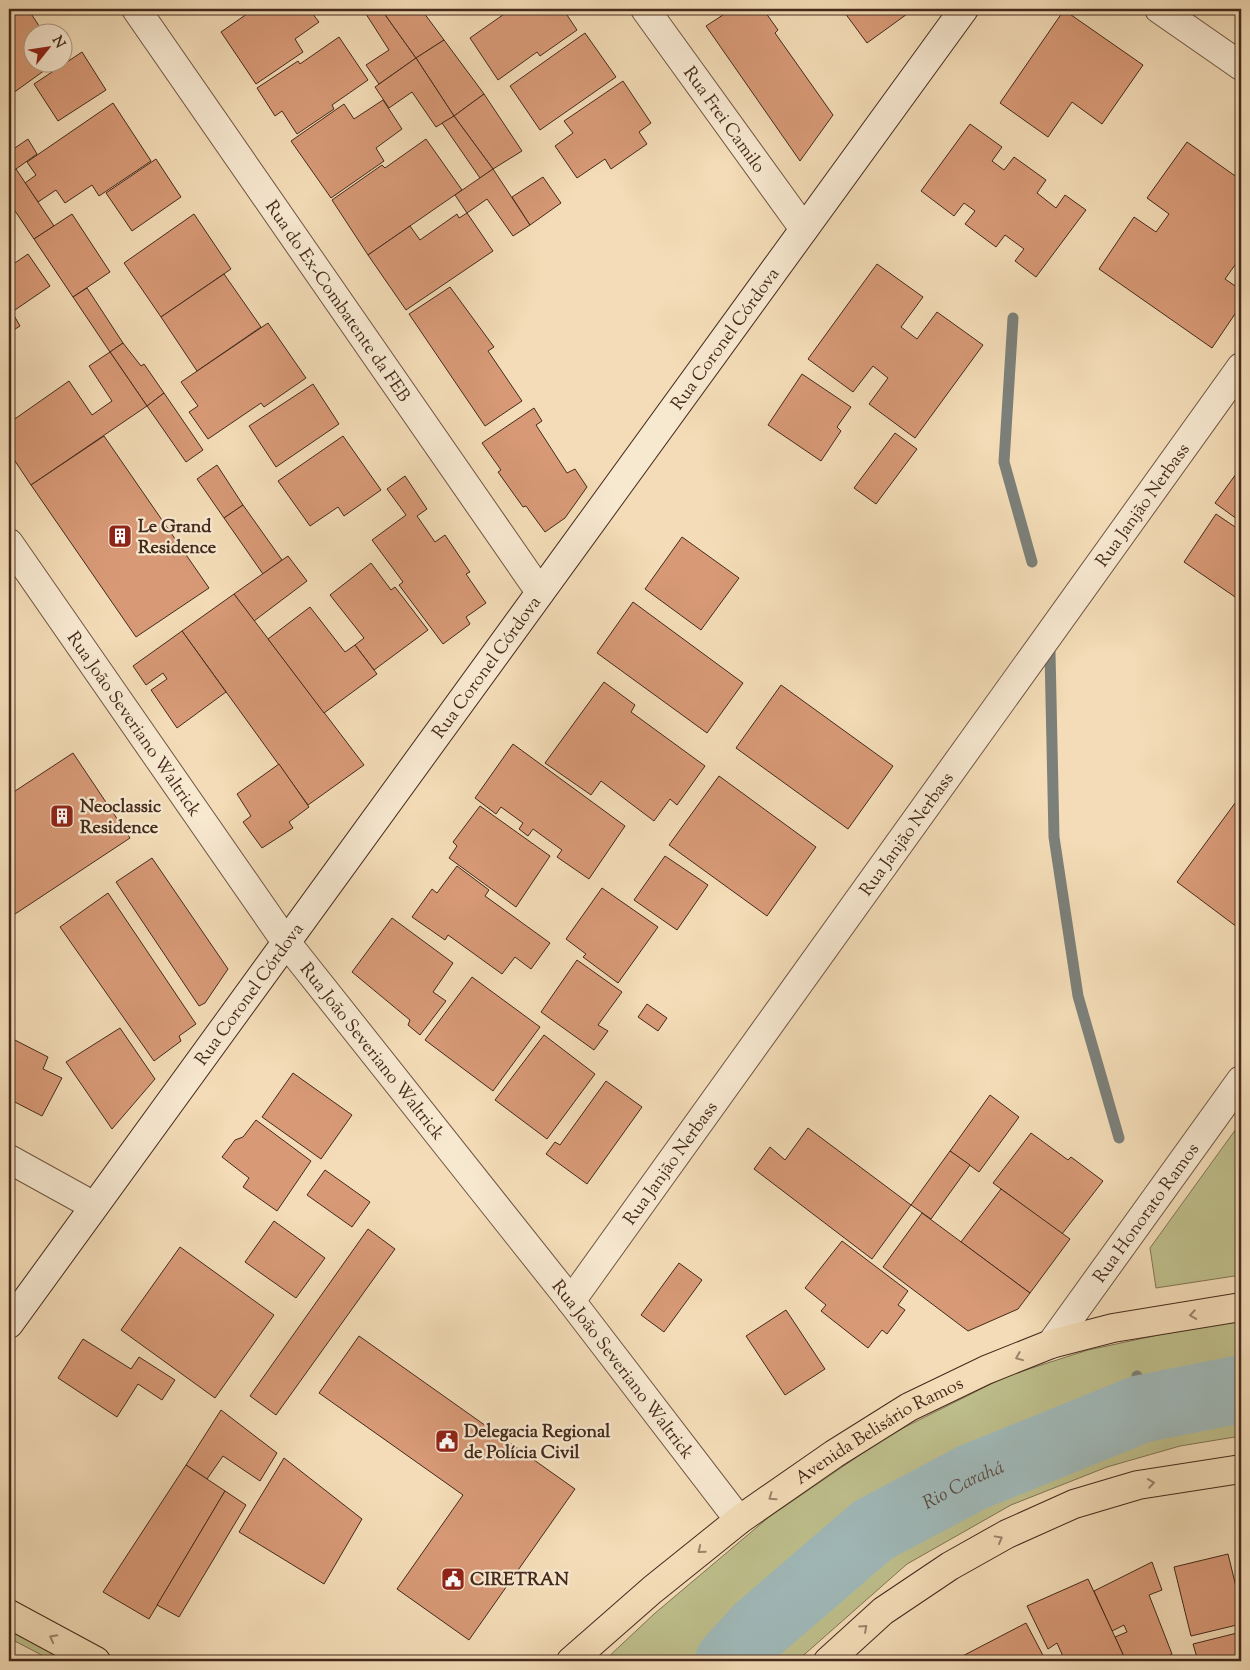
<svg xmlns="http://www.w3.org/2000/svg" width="1250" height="1670" viewBox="0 0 1250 1670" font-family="'Sorts Mill Goudy',serif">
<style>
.green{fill:#bebf8c;stroke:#827454}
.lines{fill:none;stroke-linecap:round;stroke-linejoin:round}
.stream{stroke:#7c807a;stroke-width:11}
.river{stroke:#a0b9b9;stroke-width:68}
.building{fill:#d79976;stroke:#452a1c}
.street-casing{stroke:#705643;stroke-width:30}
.secondary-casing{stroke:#452a1c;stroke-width:30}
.primary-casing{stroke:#452a1c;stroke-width:30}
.street{stroke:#f7e8d0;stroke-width:28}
.secondary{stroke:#f7e8d0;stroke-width:28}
.primary{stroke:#f3dcb7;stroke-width:28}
.oneway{stroke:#9c836a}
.labels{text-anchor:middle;stroke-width:4.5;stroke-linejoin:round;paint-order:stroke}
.street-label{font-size:18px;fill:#452a1c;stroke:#f7e8d0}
.poi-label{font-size:18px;font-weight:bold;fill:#452a1c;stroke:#f7e8d0;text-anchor:start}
.water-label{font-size:19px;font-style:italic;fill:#5c4e43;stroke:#f7e8d0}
</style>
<rect width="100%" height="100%" fill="#f3dcb7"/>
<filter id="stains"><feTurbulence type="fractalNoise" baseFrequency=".004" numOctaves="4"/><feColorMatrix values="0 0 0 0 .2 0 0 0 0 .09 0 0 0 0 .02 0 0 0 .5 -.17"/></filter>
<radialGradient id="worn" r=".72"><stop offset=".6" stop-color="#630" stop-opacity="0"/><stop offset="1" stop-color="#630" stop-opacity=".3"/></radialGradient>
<!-- green -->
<g class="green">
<polygon points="1241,1122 1241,1275 1156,1288 1150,1248"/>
<polygon points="1241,1321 1241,1436 1180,1446 1107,1467 1011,1505 907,1564 797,1661 604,1661 654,1614 769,1517 889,1435 1007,1376 1088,1350 1163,1334"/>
<polygon points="9,1622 83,1661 53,1661 9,1638"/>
</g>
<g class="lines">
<!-- stream -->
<g class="stream">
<polyline points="1013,318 1004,462 1032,562"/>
<polyline points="1050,652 1054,837 1078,996 1119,1138"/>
<polyline points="1137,1376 1141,1409"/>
</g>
<!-- river -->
<path class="river" id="s1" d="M 729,1661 L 758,1629 L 873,1530 L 973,1477 L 1141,1409 L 1241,1389"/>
</g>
<!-- building -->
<g class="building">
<polygon points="20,9 28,9 43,32 32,32 32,62 56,62 9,96 9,16"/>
<polygon points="254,9 309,9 319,22 295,39 303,52 256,84 221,32"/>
<polygon points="373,9 381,9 416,58 379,84 366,65 389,50 366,14"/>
<polygon points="381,9 421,9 444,40 416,58"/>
<polygon points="505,9 563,9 577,30 540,56 537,52 498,80 470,38 507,12"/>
<polygon points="732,9 763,9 778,30 775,33 833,115 800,161 706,26"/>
<polygon points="842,9 914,9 867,43"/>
<polygon points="1064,10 1143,65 1102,124 1072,102 1048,137 1000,103"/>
<polygon points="585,33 616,77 540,130 510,86"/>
<polygon points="339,37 368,80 332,105 334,109 297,134 282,111 275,116 257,88 298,61 300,64"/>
<polygon points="444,40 484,94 454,116 416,58"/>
<polygon points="82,52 106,90 58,121 34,84"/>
<polygon points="416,58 454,116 436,127 412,92 389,108 375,87"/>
<polygon points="623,81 651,123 639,132 647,144 611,169 605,159 577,178 555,146 573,133 564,121"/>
<polygon points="484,94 522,151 493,169 454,116"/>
<polygon points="383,100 402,129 376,148 384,161 331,198 291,141 344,104 354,119"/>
<polygon points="113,103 151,161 99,196 92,185 65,203 56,190 38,202 25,183 36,175 27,162"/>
<polygon points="454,116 493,169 480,178 442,123"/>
<polygon points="970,124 1002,147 992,161 1004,170 1014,157 1046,180 1037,193 1056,208 1065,195 1086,210 1036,277 1015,261 1024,249 1005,235 996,247 965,224 975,211 964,203 954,216 921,191"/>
<polygon points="28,139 37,154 9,174 9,152"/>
<polygon points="426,139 462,190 368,255 332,200 382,165 385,168"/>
<polygon points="1187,142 1241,180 1241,259 1240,258 1225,279 1241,290 1241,305 1212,348 1099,269 1134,217 1156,232 1169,214 1147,198"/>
<polygon points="156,159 181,197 132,231 106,193"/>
<polygon points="16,169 54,226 34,239 9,202 9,174"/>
<polygon points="493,169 530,225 513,236 487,199 467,213 455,195"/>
<polygon points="543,177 561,203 530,225 512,197"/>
<polygon points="467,213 493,251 406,310 368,255 410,226 420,240 457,214 459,218"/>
<polygon points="72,214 110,272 73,297 34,239"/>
<polygon points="194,214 231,269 161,317 124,263"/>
<polygon points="28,254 50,286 12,312 20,326 9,333 9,267"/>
<polygon points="877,264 923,297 901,327 917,339 937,312 983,345 915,438 869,404 888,378 873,366 853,392 808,359"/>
<polygon points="224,274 261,327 197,371 161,317"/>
<polygon points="450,287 494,347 488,351 522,401 485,426 409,314"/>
<polygon points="87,288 123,343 110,352 73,297"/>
<polygon points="268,323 306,378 264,407 261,403 208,439 189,412 198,406 181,382"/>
<polygon points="123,343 141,366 144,364 164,393 147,406 110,352"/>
<polygon points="110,352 147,406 31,485 9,452 9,446 12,444 9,439 9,423 69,381 92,415 112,401 89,366"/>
<polygon points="802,374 851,407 837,427 841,431 821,461 768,425"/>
<polygon points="313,384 339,424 276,467 249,426"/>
<polygon points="164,393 203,450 186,462 147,406"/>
<polygon points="534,408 542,421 536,425 567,473 575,469 587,487 565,518 545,532 526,506 523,507 498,472 501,470 482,443"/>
<polygon points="895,433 917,449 876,504 854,488"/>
<polygon points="104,436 209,588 136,637 31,485"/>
<polygon points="343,436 381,490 344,516 338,507 310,526 278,481"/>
<polygon points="217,465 243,505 224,518 197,479"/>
<polygon points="1241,467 1241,522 1215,503"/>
<polygon points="405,476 427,509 417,516 435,542 445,535 470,572 466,574 486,603 466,617 470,624 443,644 399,585 403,582 372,540 406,515 387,489"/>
<polygon points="243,505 282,560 263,574 224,518"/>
<polygon points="1216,514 1241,531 1241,601 1184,562"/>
<polygon points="682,537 739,578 701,630 645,589"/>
<polygon points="288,556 307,581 254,621 234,594"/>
<polygon points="371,563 391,590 395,587 428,630 374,670 355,645 364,638 330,595"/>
<polygon points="234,594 364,765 308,805 182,631"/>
<polygon points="633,602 743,683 707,733 597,653"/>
<polygon points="310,607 345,652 355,645 377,674 324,713 268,639"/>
<polygon points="182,631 226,692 177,728 151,690 167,679 163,673 146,685 133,666"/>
<polygon points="604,682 635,705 631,712 705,766 677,805 670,799 654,821 601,781 591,795 545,763"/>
<polygon points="781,685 893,766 848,829 736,748"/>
<polygon points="513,744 625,826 589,879 557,857 562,850 533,829 528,836 519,829 523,823 501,807 496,814 475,798"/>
<polygon points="73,753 130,838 9,918 9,795"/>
<polygon points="279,764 309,807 289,822 293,828 262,848 243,822 251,816 237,794"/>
<polygon points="719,776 816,847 767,916 669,845"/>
<polygon points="1241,795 1241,930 1177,882"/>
<polygon points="480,806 550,856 516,907 449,858 457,846 453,842"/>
<polygon points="665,856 708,885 677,930 634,900"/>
<polygon points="152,858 228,969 205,1003 199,1006 116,882"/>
<polygon points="457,866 489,890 485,896 550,943 531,969 515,957 502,974 448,935 445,940 412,917 432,889 437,893"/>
<polygon points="602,888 658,927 618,983 583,957 586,954 566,939"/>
<polygon points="108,893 196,1024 179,1036 181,1041 154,1061 60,927"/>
<polygon points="392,918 453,963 433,992 446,1001 420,1035 408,1025 410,1020 352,972"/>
<polygon points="577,960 622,992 598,1025 608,1031 594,1050 541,1012"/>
<polygon points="472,977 540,1027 493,1091 425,1040"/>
<polygon points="647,1004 667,1018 658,1031 638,1017"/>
<polygon points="120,1028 155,1079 112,1129 66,1062"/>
<polygon points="544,1035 595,1074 547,1139 495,1100"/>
<polygon points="9,1037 48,1057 43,1069 62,1078 42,1116 9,1099"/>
<polygon points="293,1073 352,1115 321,1159 262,1117"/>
<polygon points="606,1081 642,1107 587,1184 546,1154 555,1142 560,1145"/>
<polygon points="990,1095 1019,1117 979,1172 950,1151"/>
<polygon points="256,1120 311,1161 277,1211 243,1187 249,1178 222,1157 235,1140 243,1137"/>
<polygon points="808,1128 911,1205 872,1259 754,1169 770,1147 785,1160"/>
<polygon points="1031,1133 1068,1160 1071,1157 1103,1181 1062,1234 993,1183"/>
<polygon points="950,1151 970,1165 931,1219 911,1205"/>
<polygon points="325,1170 370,1202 352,1227 307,1195"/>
<polygon points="1001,1189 1070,1239 1030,1293 961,1242"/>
<polygon points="922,1213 1030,1293 1018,1309 968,1331 883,1267"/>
<polygon points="274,1221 325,1258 296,1298 245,1262"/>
<polygon points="368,1229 395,1249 276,1415 250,1396"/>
<polygon points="842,1241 908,1291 898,1305 905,1310 887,1334 882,1330 868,1348 821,1311 826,1305 805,1288"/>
<polygon points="180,1247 274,1315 215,1398 121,1330"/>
<polygon points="679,1263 702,1280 664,1332 641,1315"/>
<polygon points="786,1310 825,1369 785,1395 746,1336"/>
<polygon points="359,1336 575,1489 469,1640 397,1589 463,1495 319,1393"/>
<polygon points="83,1339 131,1369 139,1357 175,1380 162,1400 138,1384 117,1417 58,1378"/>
<polygon points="221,1410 277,1453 260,1481 223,1456 207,1479 186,1465"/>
<polygon points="284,1458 362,1519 324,1584 239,1532"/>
<polygon points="186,1465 225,1491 149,1619 103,1592"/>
<polygon points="225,1491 246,1505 179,1617 157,1605"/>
<polygon points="1228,1554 1241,1607 1241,1624 1191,1636 1174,1567"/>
<polygon points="1152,1562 1162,1590 1149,1595 1172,1654 1157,1661 1126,1661 1115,1637 1127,1632 1124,1625 1112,1631 1094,1591"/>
<polygon points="1088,1579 1115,1637 1126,1661 1065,1661 1057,1643 1048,1649 1027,1606"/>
<polygon points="1026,1623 1046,1661 953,1661"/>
<polygon points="1241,1632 1241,1661 1198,1661 1193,1644"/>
</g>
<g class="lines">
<!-- street casing -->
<g class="street-casing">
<g id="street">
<path id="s2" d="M 136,9 L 540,592"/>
<path id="s3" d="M 645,9 L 804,229"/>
<polyline points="1159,9 1241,66"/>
<path id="s4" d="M 9,543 L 286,942 L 571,1301 L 739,1520"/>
<polyline points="9,1159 94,1206"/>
<path id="s5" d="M 571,1301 L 1241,367"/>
<path id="s6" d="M 1051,1344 L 1241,1080"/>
</g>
</g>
<!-- secondary casing -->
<g class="secondary-casing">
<g id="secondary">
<path id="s7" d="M 9,1324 L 964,9"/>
</g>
</g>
<!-- primary casing -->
<g class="primary-casing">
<g id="primary">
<polyline points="9,1614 96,1661"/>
<path id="s8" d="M 571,1661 L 652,1590 L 739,1520 L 834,1454 L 909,1407 L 986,1370 L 1051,1344 L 1113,1328 L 1241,1307"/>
<polyline points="828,1661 883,1611 950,1566 1007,1534 1074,1504 1138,1485 1241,1469"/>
</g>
</g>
<!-- street -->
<use href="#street" class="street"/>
<!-- secondary -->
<use href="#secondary" class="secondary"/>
<!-- primary -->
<use href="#primary" class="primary"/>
</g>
<!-- one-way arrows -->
<defs><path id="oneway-chevron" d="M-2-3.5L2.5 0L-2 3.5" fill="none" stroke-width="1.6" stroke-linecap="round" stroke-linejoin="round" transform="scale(1.25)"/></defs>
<g class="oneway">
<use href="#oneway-chevron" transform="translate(1193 1315) rotate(171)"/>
<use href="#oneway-chevron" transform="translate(1019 1357) rotate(158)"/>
<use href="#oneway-chevron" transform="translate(1151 1483) rotate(-8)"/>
<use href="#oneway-chevron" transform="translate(772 1497) rotate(145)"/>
<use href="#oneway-chevron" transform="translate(999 1539) rotate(-29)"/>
<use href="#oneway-chevron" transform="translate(701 1550) rotate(141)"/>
<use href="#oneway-chevron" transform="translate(864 1628) rotate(-42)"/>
<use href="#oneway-chevron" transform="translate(53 1638) rotate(-152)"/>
</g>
<!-- icons -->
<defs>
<g id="building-square" transform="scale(1.25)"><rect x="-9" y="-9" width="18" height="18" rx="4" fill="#8f2418" stroke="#f7e8d0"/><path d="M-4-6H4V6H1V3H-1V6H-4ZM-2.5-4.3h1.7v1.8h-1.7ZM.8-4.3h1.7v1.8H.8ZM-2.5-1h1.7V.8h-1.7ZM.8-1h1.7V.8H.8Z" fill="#fff"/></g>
<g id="civic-square" transform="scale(1.25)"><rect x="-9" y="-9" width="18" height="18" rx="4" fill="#8f2418" stroke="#f7e8d0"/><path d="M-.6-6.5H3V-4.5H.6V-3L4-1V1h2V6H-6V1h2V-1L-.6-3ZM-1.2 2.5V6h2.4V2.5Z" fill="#fff"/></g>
</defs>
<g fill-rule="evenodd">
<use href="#building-square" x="120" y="536"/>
<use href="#building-square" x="62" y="816"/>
<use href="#civic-square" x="447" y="1441"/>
<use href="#civic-square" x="453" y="1579"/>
</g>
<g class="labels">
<!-- street labels -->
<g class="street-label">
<text dy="6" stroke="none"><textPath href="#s3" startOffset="136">Rua Frei Camilo</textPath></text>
<text dy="6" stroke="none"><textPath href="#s2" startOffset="355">Rua do Ex-Combatente da FEB</textPath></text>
<text dy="6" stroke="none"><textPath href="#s7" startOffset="1218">Rua Coronel Córdova</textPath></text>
<text dy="6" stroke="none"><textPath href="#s5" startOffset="980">Rua Janjão Nerbass</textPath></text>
<text dy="6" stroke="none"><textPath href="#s7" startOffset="812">Rua Coronel Córdova</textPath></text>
<text dy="6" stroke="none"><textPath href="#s4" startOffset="220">Rua João Severiano Waltrick</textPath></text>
<text dy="6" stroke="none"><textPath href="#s5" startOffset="575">Rua Janjão Nerbass</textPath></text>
<text dy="6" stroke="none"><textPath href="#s7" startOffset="408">Rua Coronel Córdova</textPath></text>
<text dy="6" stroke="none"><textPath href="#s4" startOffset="625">Rua João Severiano Waltrick</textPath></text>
<text dy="6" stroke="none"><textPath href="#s5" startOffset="170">Rua Janjão Nerbass</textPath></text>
<text dy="6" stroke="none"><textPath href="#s6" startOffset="162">Rua Honorato Ramos</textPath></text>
<text dy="6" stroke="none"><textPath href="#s4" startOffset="1030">Rua João Severiano Waltrick</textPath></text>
<text dy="6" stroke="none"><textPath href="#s8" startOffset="386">Avenida Belisário Ramos</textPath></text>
</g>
<!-- poi labels -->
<g class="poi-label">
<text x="138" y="532">Le Grand<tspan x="138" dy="21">Residence</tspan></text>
<text x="80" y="812">Neoclassic<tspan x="80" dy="21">Residence</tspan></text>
<text x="464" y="1437">Delegacia Regional<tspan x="464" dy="21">de Polícia Civil</tspan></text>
<text x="470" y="1585">CIRETRAN</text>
</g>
<!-- water labels -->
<g class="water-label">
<text dy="7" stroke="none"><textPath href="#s1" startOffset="296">Rio Carahá</textPath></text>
</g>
</g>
<!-- margin -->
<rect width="1250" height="1670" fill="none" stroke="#f3dcb7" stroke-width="30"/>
<rect x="10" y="10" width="1230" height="1650" fill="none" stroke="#452a1c" stroke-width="2.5"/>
<rect x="15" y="15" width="1220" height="1640" fill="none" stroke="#452a1c"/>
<!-- north arrow -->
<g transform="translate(48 48) rotate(60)"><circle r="24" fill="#f7e8d0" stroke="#b09c88"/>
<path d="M0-4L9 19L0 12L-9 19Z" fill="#8f2418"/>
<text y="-8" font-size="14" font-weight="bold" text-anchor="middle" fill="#452a1c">N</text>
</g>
<rect width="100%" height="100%" filter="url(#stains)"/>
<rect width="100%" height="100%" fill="url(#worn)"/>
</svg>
